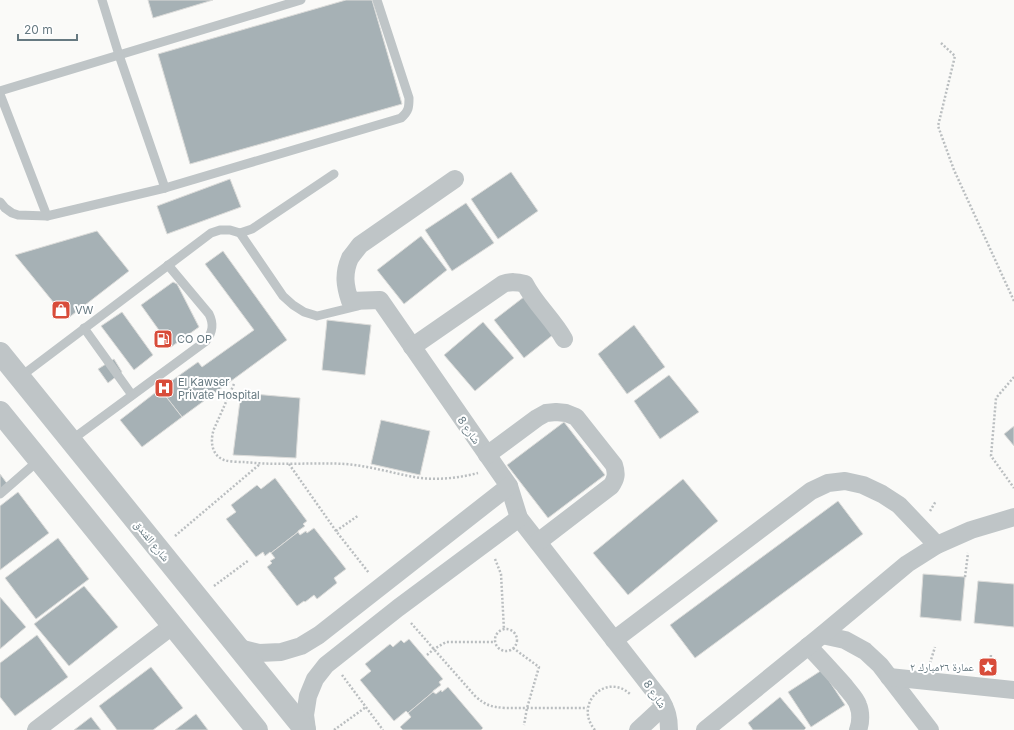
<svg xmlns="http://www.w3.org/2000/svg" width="1014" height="730" viewBox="0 0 1014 730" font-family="Inter,'Noto Naskh Arabic',sans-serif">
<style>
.building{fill:#a6b1b5;stroke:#dcdcda}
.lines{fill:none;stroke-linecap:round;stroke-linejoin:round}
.path{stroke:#babec0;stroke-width:2.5;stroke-dasharray:2 2;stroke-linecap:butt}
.service{stroke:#bfc5c7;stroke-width:9}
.minor{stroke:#bfc5c7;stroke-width:18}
.tertiary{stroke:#bfc5c7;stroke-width:22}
.labels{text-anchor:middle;stroke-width:4;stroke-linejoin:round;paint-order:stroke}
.poi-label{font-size:11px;fill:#667981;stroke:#fff;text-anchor:start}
.street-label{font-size:11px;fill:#667981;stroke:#fff}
</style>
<rect width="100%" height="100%" fill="#fafaf8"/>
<!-- building -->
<g class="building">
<polygon points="148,0 213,0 153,18"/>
<polygon points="346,0 372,0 402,104 190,164 158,54"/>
<polygon points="511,172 538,211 498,239 471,199"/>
<polygon points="230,179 241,207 167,234 157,206"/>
<polygon points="466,203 494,243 452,271 425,230"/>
<polygon points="97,231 129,271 67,319 15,255"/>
<polygon points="421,236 447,270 404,304 377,270"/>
<polygon points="223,251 287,340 182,417 160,389 198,362 202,367 254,330 205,264"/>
<polygon points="173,282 177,284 199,327 171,347 141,305"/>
<polygon points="529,293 559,330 524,358 494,320"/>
<polygon points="122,312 153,355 134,370 101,326"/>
<polygon points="327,320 371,325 365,375 322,370"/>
<polygon points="483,322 514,358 475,391 444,355"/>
<polygon points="634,325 665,367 627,394 598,354"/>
<polygon points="114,359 122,372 108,383 98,369"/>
<polygon points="669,375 699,412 660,439 634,401"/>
<polygon points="160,389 182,417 142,447 120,420"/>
<polygon points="241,393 300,398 296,458 233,455"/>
<polygon points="381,420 430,431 420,475 371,464"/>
<polygon points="564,422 605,475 548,518 507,465"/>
<polygon points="1014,426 1014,446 1004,434"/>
<polygon points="0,474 9,486 0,492"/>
<polygon points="275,478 307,521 303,524 305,526 298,531 298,532 271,553 270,552 265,556 263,552 256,557 226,519 236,512 231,505 257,485 261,489"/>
<polygon points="683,479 718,521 628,595 593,553"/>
<polygon points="18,492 49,533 0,570 0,506"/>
<polygon points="838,501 863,534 695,658 670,625"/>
<polygon points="314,528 346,569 334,578 337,583 317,599 314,595 305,602 304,601 297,606 267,567 272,563 270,561 275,558 271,553 298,532 300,535 306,531 307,533"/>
<polygon points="58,538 89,579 36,619 5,578"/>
<polygon points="923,574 965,577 961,621 920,617"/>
<polygon points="978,581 1014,584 1014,627 974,623"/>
<polygon points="84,586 118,627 69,666 34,624"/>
<polygon points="0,597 26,627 0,649"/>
<polygon points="37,635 68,677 15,716 0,697 0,663"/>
<polygon points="409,639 443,679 439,682 441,685 433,691 433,692 408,713 406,711 394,721 360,680 371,671 365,664 390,644 393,647 401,640 404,643"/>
<polygon points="151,667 183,708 153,730 117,730 99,706"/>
<polygon points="822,670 845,705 811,727 788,692"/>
<polygon points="448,687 483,728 481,730 403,730 400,727 411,717 408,713 433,692 436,694 441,690 442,692"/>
<polygon points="780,697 806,728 804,730 753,730 748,723"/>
<polygon points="196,714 208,730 175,730"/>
<polygon points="91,717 101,730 74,730"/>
</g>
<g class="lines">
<!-- path -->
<g class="path">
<polyline points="941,43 955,56 938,126 954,170 1014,301"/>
<polyline points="1014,377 996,398 991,456 1014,488"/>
<path d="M 234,384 L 214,429 C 210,440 211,455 224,460 C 230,462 239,462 245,462 C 278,466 312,462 345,464 C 371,466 395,474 420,478 C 439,480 459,478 478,473"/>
<polyline points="289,464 336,531 369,573"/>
<polyline points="930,511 936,501"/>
<polyline points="336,531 359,515"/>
<polyline points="175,536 260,464"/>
<polyline points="495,559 501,574 504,630"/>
<polyline points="965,577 968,553"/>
<polyline points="214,586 249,560"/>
<path d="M 411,623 L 475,696 C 485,705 491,707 505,708 L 587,708"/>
<circle cx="506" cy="640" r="11"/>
<polyline points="513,648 539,667 527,708 524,725"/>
<polyline points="427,655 434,649 446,642 495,642"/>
<polyline points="930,663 935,647"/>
<polyline points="990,669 991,654"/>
<polyline points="342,675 383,730"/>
<polyline points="334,730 366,707"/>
<path d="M 595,730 C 573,704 606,672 630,694"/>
</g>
<!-- service -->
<g class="service">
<polyline points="102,0 119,55 165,188"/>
<polyline points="0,91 301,0"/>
<polyline points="0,94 47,216"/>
<path d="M 0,202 L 5,208 L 12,213 L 18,215 L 47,216 L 165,188 L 401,118 C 409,111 409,107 409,98 L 377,0"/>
<polyline points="240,233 283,296 293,305 304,312 317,316 358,306"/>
<polyline points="84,328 132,395"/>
<polyline points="20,377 211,233 220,230 230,230 240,233 252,229 334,174"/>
<path d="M 70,441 L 206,341 C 213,332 214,324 209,314 L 168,265"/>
<polyline points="0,494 39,460"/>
</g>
<!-- minor -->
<g class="minor">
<path d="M 455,179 L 360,245 C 357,249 353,254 350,258 C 343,274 345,286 350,301 L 380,300 L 509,486 L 519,518 L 661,700 C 667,711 669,718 669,730"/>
<path d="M 412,347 L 503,284 C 511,281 517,282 525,284 C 535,304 553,319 564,339"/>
<path d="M 487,455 L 537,418 L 546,413 L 556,412 L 566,413 L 576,417 L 614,465 C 617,474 616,479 611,486 L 538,542"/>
<polyline points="822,635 845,640 865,651 880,665 930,730"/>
<polyline points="614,640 811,491 828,483 845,481 863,485 882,494 899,505 937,545"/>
<path d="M 808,646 C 821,659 832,672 844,685 C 848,691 856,698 858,705 C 861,712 861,723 858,730"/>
<polyline points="239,648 259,653 281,652 301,646 319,635 509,486"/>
<polyline points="889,677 1014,690"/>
<polyline points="36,730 172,626"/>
<polyline points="307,730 305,715 308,696 315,679 326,665 398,608 519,518"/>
<polyline points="638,730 664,706"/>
<polyline points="705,730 822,635 907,564 937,545 971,530 1014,517"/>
</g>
<!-- tertiary -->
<g class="tertiary">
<polyline points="0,353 305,730"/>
<polyline points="0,412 39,460 257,730"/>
</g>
</g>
<!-- icons -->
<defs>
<g id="shop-square" transform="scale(1)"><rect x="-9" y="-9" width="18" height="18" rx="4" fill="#d84c3a" stroke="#fff"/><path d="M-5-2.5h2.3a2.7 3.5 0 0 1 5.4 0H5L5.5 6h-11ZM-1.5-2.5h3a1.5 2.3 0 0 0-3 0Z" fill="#fff"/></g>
<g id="fuel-square" transform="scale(1)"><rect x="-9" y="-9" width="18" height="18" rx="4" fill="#d84c3a" stroke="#fff"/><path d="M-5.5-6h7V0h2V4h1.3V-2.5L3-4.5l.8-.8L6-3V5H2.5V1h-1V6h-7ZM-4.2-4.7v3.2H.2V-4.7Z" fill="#fff"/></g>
<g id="hospital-square" transform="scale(1)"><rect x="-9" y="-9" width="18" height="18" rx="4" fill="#d84c3a" stroke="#fff"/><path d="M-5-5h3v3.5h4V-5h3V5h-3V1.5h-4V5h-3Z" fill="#fff"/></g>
<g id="sight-square" transform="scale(1)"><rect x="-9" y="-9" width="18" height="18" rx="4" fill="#d84c3a" stroke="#fff"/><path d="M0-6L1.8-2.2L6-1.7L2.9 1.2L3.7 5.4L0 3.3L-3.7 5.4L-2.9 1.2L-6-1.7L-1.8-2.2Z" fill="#fff"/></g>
</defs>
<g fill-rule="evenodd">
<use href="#shop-square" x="61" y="310"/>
<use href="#fuel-square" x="163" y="339"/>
<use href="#hospital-square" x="164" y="388"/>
<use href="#sight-square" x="988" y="667"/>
</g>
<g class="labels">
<!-- poi labels -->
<g class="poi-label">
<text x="75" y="314">VW</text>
<text x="177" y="343">CO OP</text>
<text x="178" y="386">El Kawser<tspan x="178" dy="13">Private Hospital</tspan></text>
<text x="974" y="671" text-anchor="end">عمارة ٢٦مبارك ٢</text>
</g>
<!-- street labels -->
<g class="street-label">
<text transform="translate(469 430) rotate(55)" y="4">شارع 8</text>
<text transform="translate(152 541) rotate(51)" y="4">شارع الفندق</text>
<text transform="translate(655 694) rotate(56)" y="4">شارع 8</text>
</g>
</g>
<!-- scale -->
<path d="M18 34v6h59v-6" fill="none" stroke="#667981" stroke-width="2"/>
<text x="24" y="34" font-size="12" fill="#667981" stroke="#ffffff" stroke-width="3" paint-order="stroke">20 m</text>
</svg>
